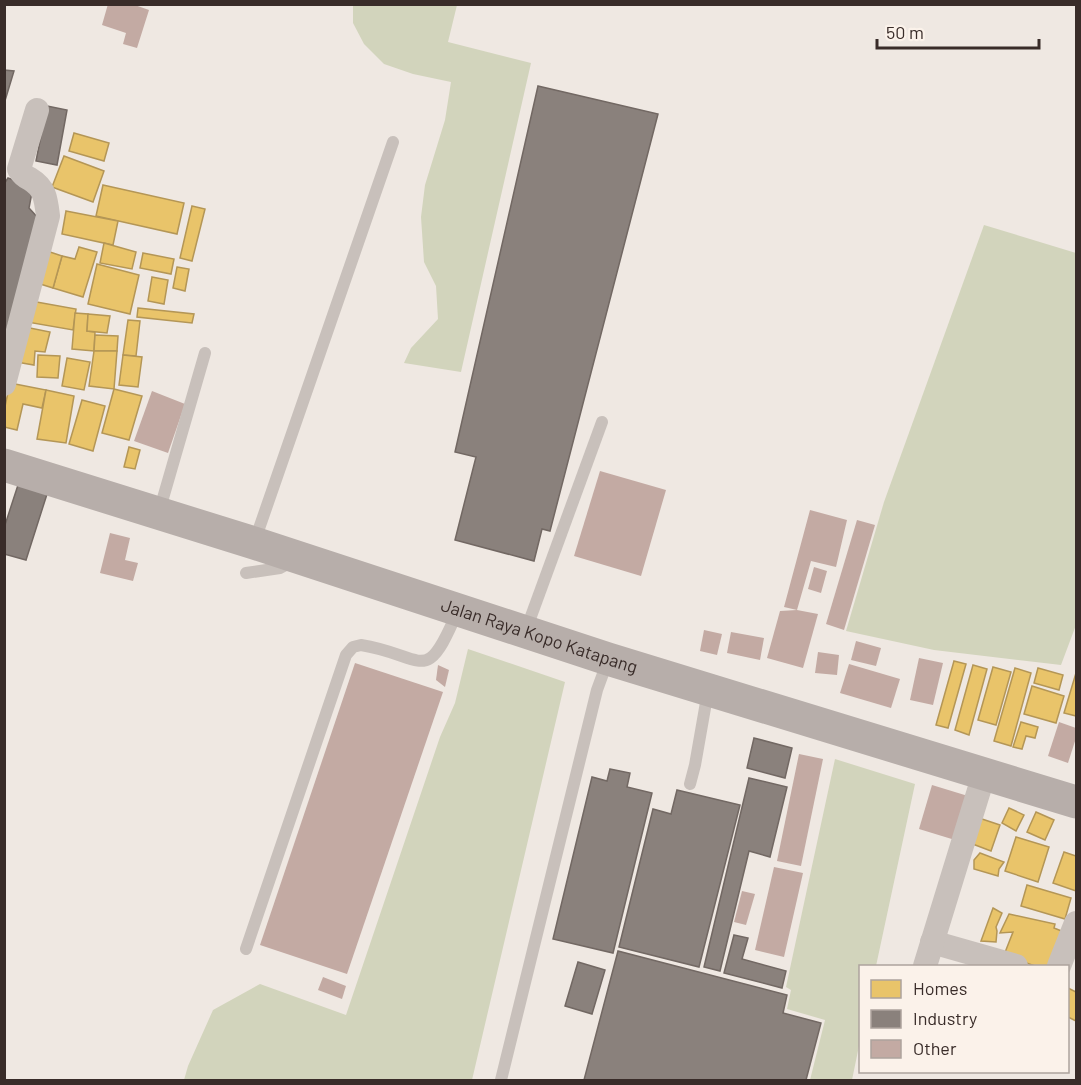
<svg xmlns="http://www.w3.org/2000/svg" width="1081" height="1085" viewBox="0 0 1081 1085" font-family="Barlow,sans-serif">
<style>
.green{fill:#d2d4bc}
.homes{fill:#e9c46a;stroke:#b49656;stroke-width:1.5}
.industry{fill:#8a817c;stroke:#726863;stroke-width:1.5}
.building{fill:#c3aaa3}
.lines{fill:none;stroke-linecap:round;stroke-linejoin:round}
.lane{stroke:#c8c0bb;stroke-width:12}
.street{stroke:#c8c0bb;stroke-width:24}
.primary{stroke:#b7aeaa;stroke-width:33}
.labels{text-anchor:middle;stroke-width:6;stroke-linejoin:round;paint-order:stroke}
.street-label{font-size:18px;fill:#392c29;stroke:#fbf2ea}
</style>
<rect width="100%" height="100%" fill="#efe8e2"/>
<!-- green -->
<g class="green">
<polygon points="353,5 457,5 448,42 531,63 461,372 404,363 411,348 438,319 436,286 424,262 421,217 425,185 445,120 451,82 413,74 384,64 364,44 353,23"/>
<polygon points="984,225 1076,253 1076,625 1061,665 934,650 846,631 884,502"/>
<polygon points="468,649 565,682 472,1080 184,1080 188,1066 213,1010 260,984 346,1015 440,737 455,703"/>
<polygon points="835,759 915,784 876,966 860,966 860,1041 852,1080 810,1080 825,1020 787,1009 791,990 786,987"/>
</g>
<!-- homes -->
<g class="homes">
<polygon points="74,133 109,143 104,161 69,151"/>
<polygon points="64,156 104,171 93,202 52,187"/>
<polygon points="103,185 184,203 177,234 96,216"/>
<polygon points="192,206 205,209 192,261 180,258"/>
<polygon points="66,211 118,221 113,245 62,234"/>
<polygon points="104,243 136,252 132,269 100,263"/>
<polygon points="79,247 97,252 83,297 53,288 62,256 75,259"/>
<polygon points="47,251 62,256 53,288 37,283"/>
<polygon points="143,253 174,259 171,274 140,268"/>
<polygon points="97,264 139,275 130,314 88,304"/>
<polygon points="177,267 189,269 185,291 173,288"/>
<polygon points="152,277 168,280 164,304 148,301"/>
<polygon points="31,301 76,309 73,330 27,322"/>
<polygon points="138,308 194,314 192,323 137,317"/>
<polygon points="75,313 88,314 87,331 95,332 94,351 72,349"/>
<polygon points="88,314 110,316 107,333 87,331"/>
<polygon points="128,320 140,321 136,356 123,355"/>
<polygon points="25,327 50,332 45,352 35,351 34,365 16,362"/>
<polygon points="95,335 118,336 117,351 94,351"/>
<polygon points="94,351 117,351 114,389 89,386"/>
<polygon points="38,355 60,356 58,378 37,377"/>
<polygon points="123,355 142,357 138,387 119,385"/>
<polygon points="67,358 90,362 84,390 62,386"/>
<polygon points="10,383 46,390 42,408 23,404 17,430 4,427 4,411"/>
<polygon points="114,389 142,396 129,440 102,433"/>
<polygon points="46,390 74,396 66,443 37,439"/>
<polygon points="82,400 105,406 93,451 69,444"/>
<polygon points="129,447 140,450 135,469 124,467"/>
<polygon points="954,661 966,664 948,728 936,725"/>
<polygon points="973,665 987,669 969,735 955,730"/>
<polygon points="993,667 1011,672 996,725 978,720"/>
<polygon points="1015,668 1031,673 1011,746 994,741"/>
<polygon points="1038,668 1063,675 1059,690 1034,683"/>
<polygon points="1076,673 1076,716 1064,713"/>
<polygon points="1032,686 1064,696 1056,723 1024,714"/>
<polygon points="1021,722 1038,727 1035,738 1026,736 1022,749 1013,747"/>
<polygon points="1009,808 1024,815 1016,831 1002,823"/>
<polygon points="1036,812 1054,820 1045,840 1027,832"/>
<polygon points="979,818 1000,825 991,851 970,843"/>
<polygon points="1016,837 1049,847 1038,882 1005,871"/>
<polygon points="1064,852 1076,856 1076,891 1053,883"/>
<polygon points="980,853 1004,862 999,869 998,876 974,869 974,860"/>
<polygon points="1027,885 1071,898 1065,919 1021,906"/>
<polygon points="993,908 1002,913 996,927 997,931 996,942 981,941"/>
<polygon points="1009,914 1055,924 1054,928 1064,932 1052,966 1035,966 1004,955 1013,932 1000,933"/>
<polygon points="1068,988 1076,992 1076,1021 1068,1017"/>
</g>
<!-- industry -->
<g class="industry">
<polygon points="4,70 14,71 4,104"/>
<polygon points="538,86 658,114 550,531 542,529 534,561 455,540 476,457 455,452"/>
<polygon points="47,106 67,110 57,165 36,161"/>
<polygon points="8,178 33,187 29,208 39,219 4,339 4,184"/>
<polygon points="19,482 48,491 26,560 4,554 4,528"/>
<polygon points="754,738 792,748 785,778 747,768"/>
<polygon points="610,769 630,773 627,787 652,793 613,953 553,939 592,777 607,781"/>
<polygon points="749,778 787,787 770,857 749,851 720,971 704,967"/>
<polygon points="677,790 740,805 699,967 619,947 653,809 671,814"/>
<polygon points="734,935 748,938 742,959 786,971 782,988 724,973"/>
<polygon points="618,951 787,995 783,1013 821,1023 806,1080 584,1080"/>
<polygon points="578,962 605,970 592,1014 565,1006"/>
</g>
<!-- building -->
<g class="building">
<polygon points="108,4 132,4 149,10 137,48 123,44 126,33 102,25"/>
<polygon points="152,391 185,404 168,453 134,441"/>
<polygon points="600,471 666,490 641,576 574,556"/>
<polygon points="810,510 847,520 836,567 811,561 797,610 784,607"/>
<polygon points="857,520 875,525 844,630 826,624"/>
<polygon points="110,533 130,538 125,560 138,563 133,581 100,573"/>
<polygon points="814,567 827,571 821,593 808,589"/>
<polygon points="797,610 818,614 803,668 767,658 780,611"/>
<polygon points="704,630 722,634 717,655 700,651"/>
<polygon points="731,632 764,638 760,660 727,653"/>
<polygon points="856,641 881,648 876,666 851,660"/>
<polygon points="818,652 839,655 837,675 815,673"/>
<polygon points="919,658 943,663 933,705 910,700"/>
<polygon points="355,663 443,692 347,974 260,945"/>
<polygon points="849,664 900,679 891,708 840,693"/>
<polygon points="438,665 449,670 445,687 436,680"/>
<polygon points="1059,722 1076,728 1076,738 1068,763 1048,756"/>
<polygon points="799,754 823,759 801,866 777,861"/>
<polygon points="932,785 968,796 955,840 919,829"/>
<polygon points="774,867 803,873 784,957 755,950"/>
<polygon points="742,891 755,894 746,925 734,922"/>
<polygon points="323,977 346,986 342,999 318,990"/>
</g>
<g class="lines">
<!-- lane -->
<g class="lane">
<polyline points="159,512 205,353"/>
<polyline points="254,543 393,142"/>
<polyline points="246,573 280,568 293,561"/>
<polyline points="526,630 602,422"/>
<polyline points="690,784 695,765 708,691"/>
<path d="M 246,949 L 346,655 L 353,647 L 361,645 C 425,655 425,689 458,610"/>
<polyline points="501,1080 597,690 608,660"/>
</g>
<!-- street -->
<g class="street">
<path d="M 4,384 L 48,216 C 46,199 45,188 30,179 C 24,176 22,174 19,169 L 37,110"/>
<polyline points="932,942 1016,966"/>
<polyline points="925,966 984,774"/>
<polyline points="1059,966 1076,923"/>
</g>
<!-- primary -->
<path class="primary" id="s1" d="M 4,465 L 254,543 L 608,659 L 1076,802"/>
</g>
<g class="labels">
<!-- street labels -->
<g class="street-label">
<text dy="6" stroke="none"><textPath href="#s1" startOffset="562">Jalan Raya Kopo Katapang</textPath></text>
</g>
</g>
<!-- border -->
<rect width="1081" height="1085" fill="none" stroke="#392c29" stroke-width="12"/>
<!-- legend -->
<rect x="859" y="965" width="210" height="108" fill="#fbf2ea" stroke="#ada39d" stroke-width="1.5"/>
<rect x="871" y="980" width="30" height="18" fill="#e9c46a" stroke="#ada39d" stroke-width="1.5"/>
<text x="913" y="995" font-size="18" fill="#392c29">Homes</text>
<rect x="871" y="1010" width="30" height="18" fill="#8a817c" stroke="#ada39d" stroke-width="1.5"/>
<text x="913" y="1025" font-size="18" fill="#392c29">Industry</text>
<rect x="871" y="1040" width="30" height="18" fill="#c3aaa3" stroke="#ada39d" stroke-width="1.5"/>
<text x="913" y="1055" font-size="18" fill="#392c29">Other</text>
<!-- scale -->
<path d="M877 39v9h162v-9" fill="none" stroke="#392c29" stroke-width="3"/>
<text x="886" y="39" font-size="18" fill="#392c29" stroke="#fbf2ea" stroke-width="4.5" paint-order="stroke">50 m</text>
</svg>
